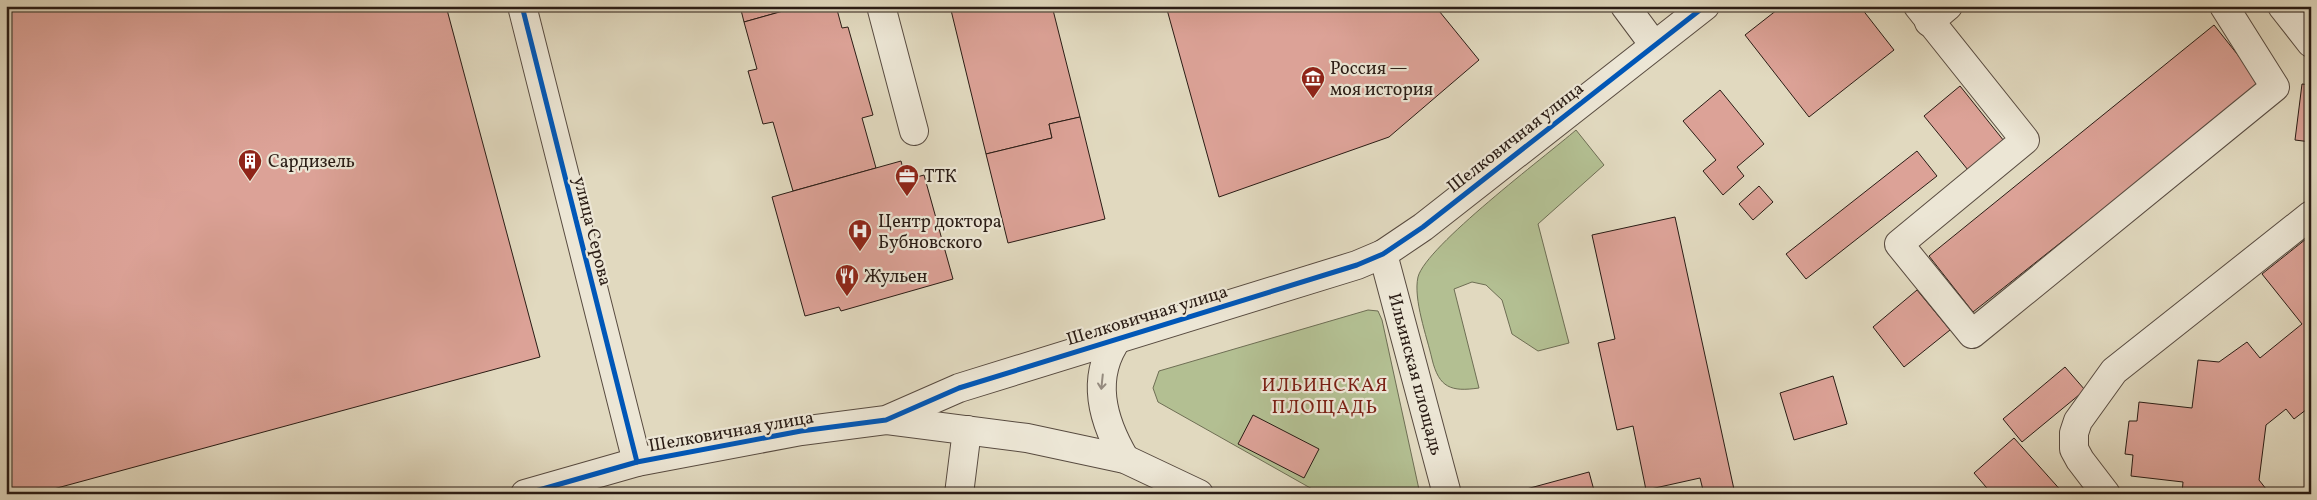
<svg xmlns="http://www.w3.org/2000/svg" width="2317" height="500" viewBox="0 0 2317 500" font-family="Vollkorn,serif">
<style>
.green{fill:#b3bf92;stroke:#6e6e54}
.building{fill:#dca297;stroke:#2a1c15}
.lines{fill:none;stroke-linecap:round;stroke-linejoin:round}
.minor-casing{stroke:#584b40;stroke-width:30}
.minor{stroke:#ece6d5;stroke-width:28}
.cycleway-casing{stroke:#ece6d5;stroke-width:8}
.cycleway{stroke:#0057b8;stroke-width:5}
.oneway{stroke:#958b7f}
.labels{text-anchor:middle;stroke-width:4.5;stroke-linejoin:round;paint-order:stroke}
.poi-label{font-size:18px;fill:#2a1c15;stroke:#ece6d5;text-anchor:start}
.street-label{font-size:18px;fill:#2a1c15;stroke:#ece6d5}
.neighbourhood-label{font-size:19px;letter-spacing:1px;fill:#7a1f14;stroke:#ece6d5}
</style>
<rect width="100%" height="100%" fill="#e1d9bf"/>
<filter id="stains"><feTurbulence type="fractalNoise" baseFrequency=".004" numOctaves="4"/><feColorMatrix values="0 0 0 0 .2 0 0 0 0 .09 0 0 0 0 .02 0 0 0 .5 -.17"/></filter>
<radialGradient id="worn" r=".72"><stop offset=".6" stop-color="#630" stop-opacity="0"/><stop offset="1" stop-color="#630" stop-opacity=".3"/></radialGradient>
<!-- green -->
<g class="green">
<path d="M 1576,130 L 1604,165 L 1538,224 L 1569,343 L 1538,351 L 1512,334 L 1502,300 L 1486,285 L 1472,282 L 1454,289 L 1479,388 C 1451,392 1439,388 1432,359 C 1427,337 1413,299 1418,277 C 1426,246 1546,156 1576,130 Z"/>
<polygon points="1368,310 1378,311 1382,320 1420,494 1321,494 1158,402 1153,388 1159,371"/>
</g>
<!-- building -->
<g class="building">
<polygon points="6,6 446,6 540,357 35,494 6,494"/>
<polygon points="740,6 801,6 744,22"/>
<polygon points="801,6 836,6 842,28 848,27 873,115 862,118 876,168 793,191 773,122 763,124 748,71 757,69 744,22"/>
<polygon points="950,6 1052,6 1080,117 1049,124 1052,138 986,154"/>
<polygon points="1166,6 1435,6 1479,60 1389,137 1219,197"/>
<polygon points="1782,6 1866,6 1862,9 1894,50 1809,117 1745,35"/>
<polygon points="2214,25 2261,84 1973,312 1929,256"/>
<polygon points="2302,84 2311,85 2311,142 2295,140"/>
<polygon points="1960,86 2004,141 1968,170 1924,116"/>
<polygon points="1720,90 1764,144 1737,167 1744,176 1723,195 1703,171 1716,160 1683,121"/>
<polygon points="1080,117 1105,219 1008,243 986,154 1052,138 1049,124"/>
<polygon points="1917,151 1937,176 1806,279 1786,254"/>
<polygon points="901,161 906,180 924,175 953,279 841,311 839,307 805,316 772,197"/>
<polygon points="1759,186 1773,202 1753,220 1739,204"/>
<polygon points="1675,217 1680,240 1735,494 1704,494 1700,478 1646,490 1633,426 1617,430 1598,343 1615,339 1592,235"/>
<polygon points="2311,235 2311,406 2294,419 2286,409 2266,425 2259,480 2270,494 2182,494 2183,482 2131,476 2133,455 2125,454 2129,421 2137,421 2139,402 2192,408 2198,360 2219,362 2247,342 2260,358 2302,324 2262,274"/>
<polygon points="1917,290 1950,330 1904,367 1873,327"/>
<polygon points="2065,367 2085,390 2022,442 2003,419"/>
<polygon points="1833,376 1847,424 1794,440 1780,393"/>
<polygon points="1253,415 1319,449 1304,478 1238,444"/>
<polygon points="2014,438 2064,494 1992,494 1974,473"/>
<polygon points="1589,472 1595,494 1508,494"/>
</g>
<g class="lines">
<!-- minor casing -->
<g class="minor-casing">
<g id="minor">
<polyline points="522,6 637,462"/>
<polyline points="881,6 914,131"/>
<polyline points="1625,6 1654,45"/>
<polyline points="1918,6 2025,140 1899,244 1972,334 2275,87 2224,6"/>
<polyline points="2282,6 2311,43"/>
<polyline points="1929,22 1948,6"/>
<polyline points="1383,254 1447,494"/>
<path d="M 1118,338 C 1090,377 1102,420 1125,459"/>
<polyline points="887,420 1027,438 1125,459 1199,494"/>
<polyline points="525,494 637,462 801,431 886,420 959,388 1357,265 1383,254 1423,227 1705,6"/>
<polyline points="959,494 967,430"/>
<polyline points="2106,494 2080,460 2074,449 2074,433 2078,421 2114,371 2311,215"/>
</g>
</g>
<!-- minor -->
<use href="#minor" class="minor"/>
<!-- cycleway casing -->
<g class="cycleway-casing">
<g id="cycleway">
<polyline points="522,6 637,462"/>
<polyline points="525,494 637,462 801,431 886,420 959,388 1357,265 1383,254 1423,227 1705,6"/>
</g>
</g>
<!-- cycleway -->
<use href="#cycleway" class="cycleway"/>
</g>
<!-- one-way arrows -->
<defs><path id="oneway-shaft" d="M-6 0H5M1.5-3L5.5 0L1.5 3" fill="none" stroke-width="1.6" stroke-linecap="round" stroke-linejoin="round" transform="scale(1.25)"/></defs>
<use class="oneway" href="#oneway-shaft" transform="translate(1102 382) rotate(96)"/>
<!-- icons -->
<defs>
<g id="museum-pin" transform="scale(1.25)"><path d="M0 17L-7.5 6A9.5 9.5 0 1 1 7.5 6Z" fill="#8f2418" stroke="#ece6d5"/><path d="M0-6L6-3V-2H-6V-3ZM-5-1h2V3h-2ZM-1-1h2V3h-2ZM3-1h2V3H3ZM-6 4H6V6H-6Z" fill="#fff"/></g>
<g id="building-pin" transform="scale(1.25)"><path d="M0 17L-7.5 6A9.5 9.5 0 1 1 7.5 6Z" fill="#8f2418" stroke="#ece6d5"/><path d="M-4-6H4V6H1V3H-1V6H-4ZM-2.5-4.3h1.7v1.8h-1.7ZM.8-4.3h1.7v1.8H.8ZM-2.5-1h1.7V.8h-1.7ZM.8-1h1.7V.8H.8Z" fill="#fff"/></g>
<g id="office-pin" transform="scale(1.25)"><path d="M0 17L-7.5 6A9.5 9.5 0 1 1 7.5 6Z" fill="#8f2418" stroke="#ece6d5"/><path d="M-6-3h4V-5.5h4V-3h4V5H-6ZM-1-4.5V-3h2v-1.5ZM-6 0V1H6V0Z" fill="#fff"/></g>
<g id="hospital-pin" transform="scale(1.25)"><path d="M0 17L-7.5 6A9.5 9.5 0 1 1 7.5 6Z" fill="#8f2418" stroke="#ece6d5"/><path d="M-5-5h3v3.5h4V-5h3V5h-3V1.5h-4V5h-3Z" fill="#fff"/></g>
<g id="restaurant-pin" transform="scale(1.25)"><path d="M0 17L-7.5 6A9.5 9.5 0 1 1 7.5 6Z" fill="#8f2418" stroke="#ece6d5"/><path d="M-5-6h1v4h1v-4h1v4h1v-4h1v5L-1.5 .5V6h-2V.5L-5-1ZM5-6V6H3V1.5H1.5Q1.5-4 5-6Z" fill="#fff"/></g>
</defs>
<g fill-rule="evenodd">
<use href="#museum-pin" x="1313" y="78"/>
<use href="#building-pin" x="250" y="161"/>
<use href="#office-pin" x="907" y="176"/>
<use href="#hospital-pin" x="860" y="231"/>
<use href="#restaurant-pin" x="847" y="276"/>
</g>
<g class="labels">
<!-- poi labels -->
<g class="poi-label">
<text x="1330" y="74">Россия —<tspan x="1330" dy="21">моя история</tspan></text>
<text x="268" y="167">Сардизель</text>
<text x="924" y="182">ТТК</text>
<text x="878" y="227">Центр доктора<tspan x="878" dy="21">Бубновского</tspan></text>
<text x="864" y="282">Жульен</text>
</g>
<!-- street labels -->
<g class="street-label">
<text transform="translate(1515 137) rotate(-38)" y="6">Шелковичная улица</text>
<text transform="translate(593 231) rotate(76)" y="6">улица Серова</text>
<text transform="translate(1147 315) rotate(-17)" y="6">Шелковичная улица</text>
<text transform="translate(1416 374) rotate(75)" y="6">Ильинская площадь</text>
<text transform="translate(731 431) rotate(-10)" y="6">Шелковичная улица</text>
</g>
<!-- neighbourhood labels -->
<g class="neighbourhood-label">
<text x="1325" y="391">ИЛЬИНСКАЯ<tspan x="1325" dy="22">ПЛОЩАДЬ</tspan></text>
</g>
</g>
<!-- margin -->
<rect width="2317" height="500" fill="none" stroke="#e1d9bf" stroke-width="25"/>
<rect x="8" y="8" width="2302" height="485" fill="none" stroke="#2a1c15" stroke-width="2.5"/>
<rect x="12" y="12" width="2292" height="475" fill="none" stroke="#2a1c15"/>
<rect width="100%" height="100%" filter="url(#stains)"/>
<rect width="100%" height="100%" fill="url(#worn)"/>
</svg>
